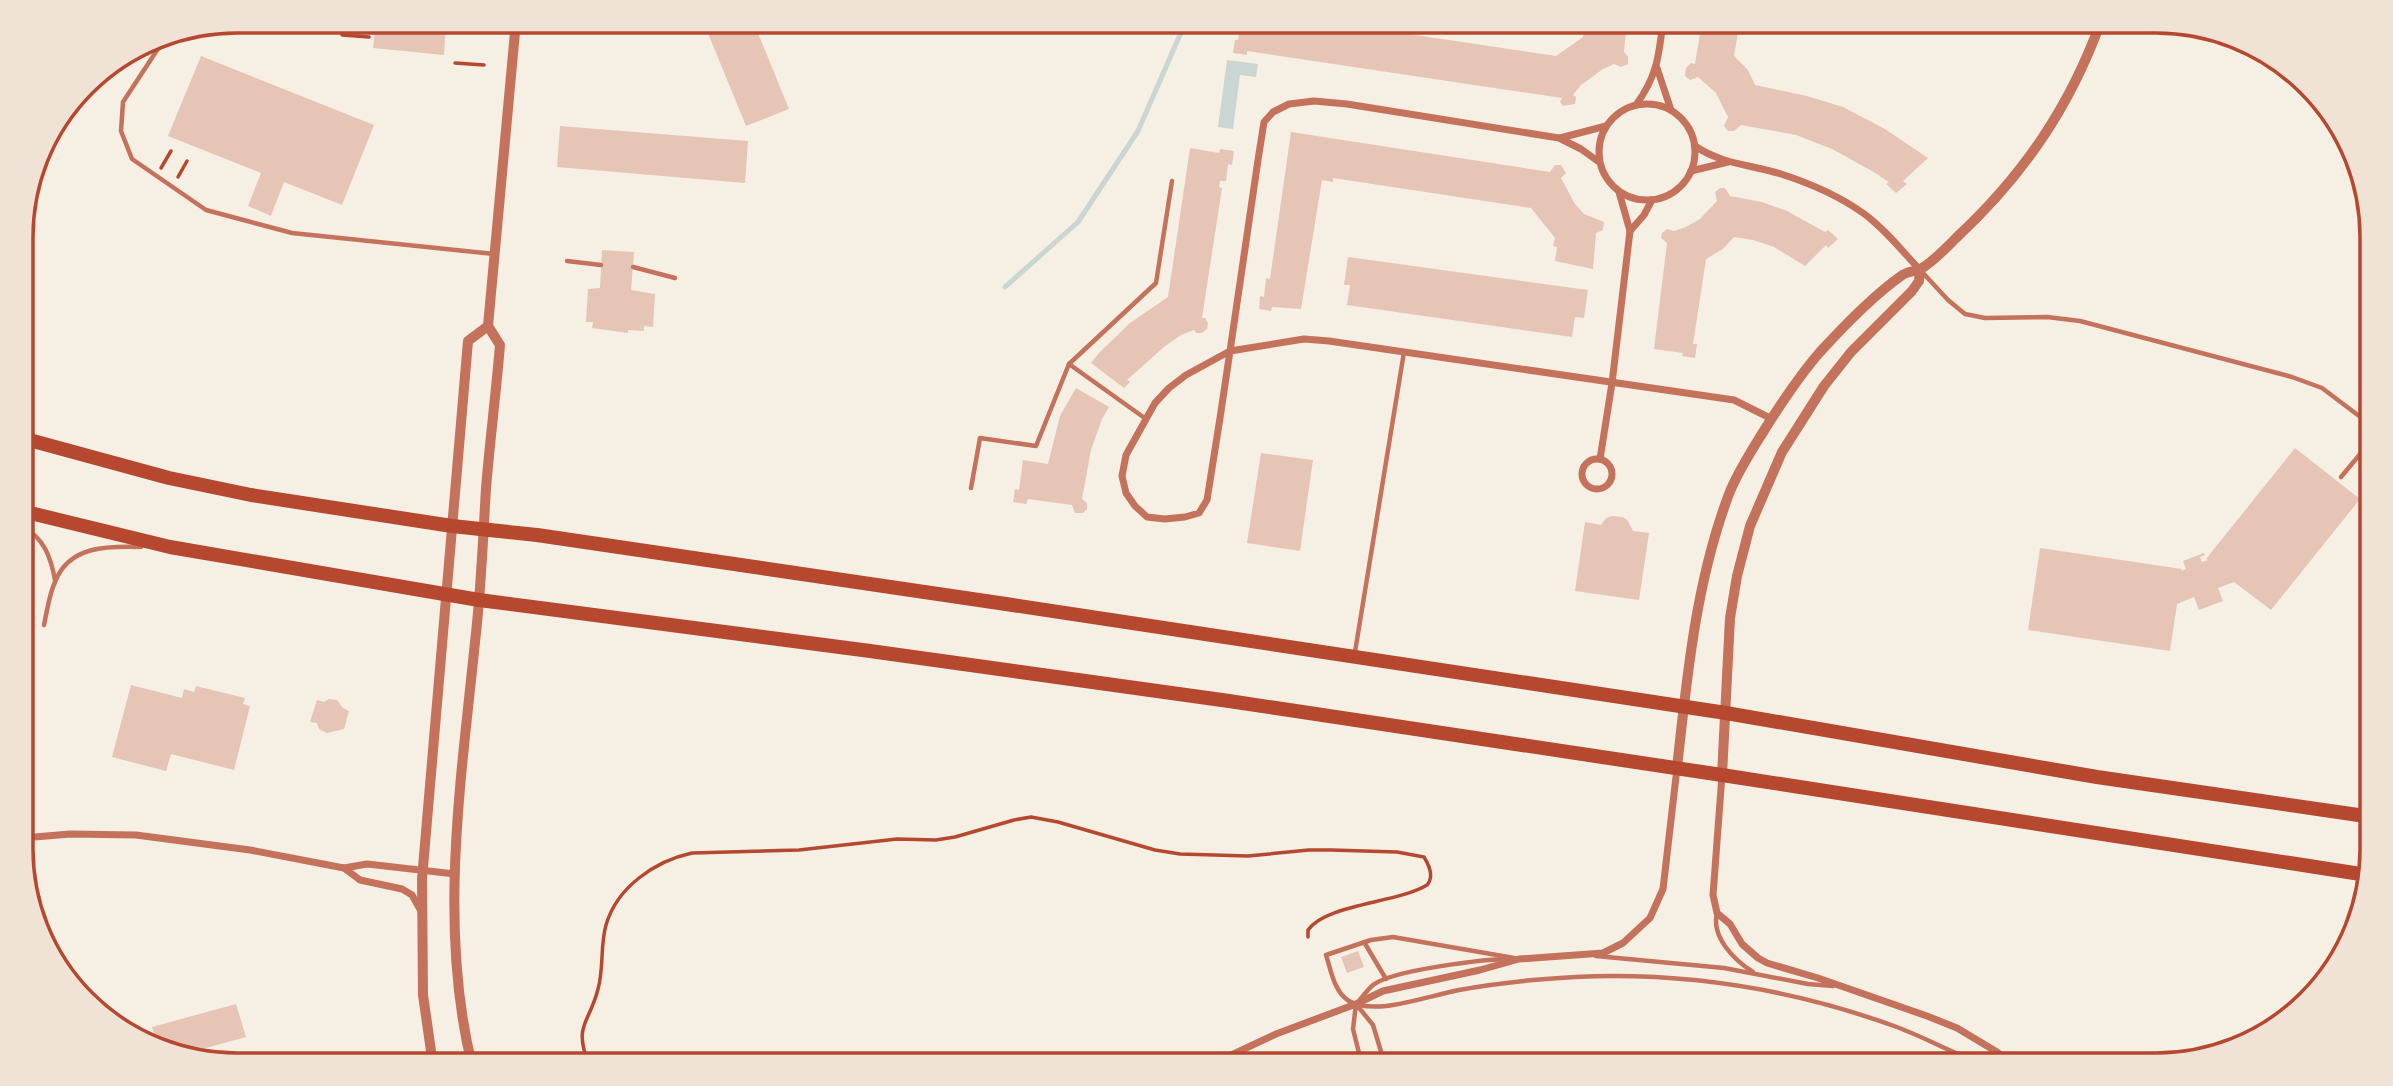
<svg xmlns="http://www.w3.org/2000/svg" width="2393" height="1086" viewBox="0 0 2393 1086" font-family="Mulish,sans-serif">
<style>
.water{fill:#c9d6d2}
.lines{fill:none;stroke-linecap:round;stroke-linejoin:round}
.stream{stroke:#c9d6d2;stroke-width:5}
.building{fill:#e6c5b7}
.path{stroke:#b5482f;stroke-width:3.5}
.service{stroke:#c5725c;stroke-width:4.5}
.minor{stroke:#c5725c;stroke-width:7}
.tertiary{stroke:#c5725c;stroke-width:10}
.primary{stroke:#b5482f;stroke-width:14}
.rim{fill:none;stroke:#b5482f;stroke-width:3.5}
</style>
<rect width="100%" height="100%" fill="#f6efe4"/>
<!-- water -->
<g class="water">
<polygon points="1227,60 1258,64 1256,77 1240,75 1233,129 1218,127"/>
<polygon points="242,1053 246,1065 216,1061"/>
</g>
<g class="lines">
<!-- stream -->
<polyline class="stream" points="1005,287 1078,222 1138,131 1186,21"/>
</g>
<!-- building -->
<g class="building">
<polygon points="376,21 446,21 444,55 373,48"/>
<polygon points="703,21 753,21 789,109 746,126"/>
<polygon points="1241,21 1321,21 1556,56 1583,37 1585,21 1627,21 1624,52 1628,57 1628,64 1621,67 1614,64 1603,69 1581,85 1573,95 1576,97 1575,104 1563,106 1560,102 1562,98 1247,51 1247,55 1233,53 1235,40 1238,40"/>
<polygon points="1702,21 1740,21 1734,56 1748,70 1755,85 1807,96 1843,107 1885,129 1928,158 1903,181 1907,184 1896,193 1886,184 1889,182 1872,171 1832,149 1796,135 1741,125 1734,131 1728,131 1724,126 1728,117 1716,93 1698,77 1690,80 1685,76 1686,68 1691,63 1695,64"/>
<polygon points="201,56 374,125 342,205 284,182 271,216 248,206 261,173 168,136"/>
<polygon points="560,126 748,141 745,183 557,167"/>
<polygon points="1291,132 1550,172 1555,165 1561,165 1566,173 1561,178 1575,204 1584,214 1604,222 1603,230 1596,233 1593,269 1555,261 1557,247 1553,246 1555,238 1531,208 1333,178 1333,182 1322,180 1301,309 1272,307 1271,311 1259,309 1260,296 1264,297 1266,278 1270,279"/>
<polygon points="1190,148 1219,153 1220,149 1234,151 1232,165 1228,164 1226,181 1220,181 1219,187 1222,188 1202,318 1205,318 1208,323 1207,329 1202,333 1196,333 1194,330 1181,335 1164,347 1127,380 1130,382 1124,388 1091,363 1100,352 1130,323 1168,297"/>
<polygon points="1720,188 1725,188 1730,196 1762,202 1787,211 1825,232 1828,230 1838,239 1828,248 1826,245 1805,266 1774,247 1753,240 1734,237 1723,249 1706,259 1693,344 1697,344 1695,358 1682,356 1683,353 1654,349 1667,243 1661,238 1662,233 1667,229 1674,231 1686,227 1700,219 1717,201 1715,192"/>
<polygon points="602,250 634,252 631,290 655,294 653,327 644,326 644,331 628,330 628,333 592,328 593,322 586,322 588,289 600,288"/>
<polygon points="1348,257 1588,290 1584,318 1575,317 1572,337 1347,305 1350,285 1344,285"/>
<polygon points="1076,388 1109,407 1102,419 1091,450 1082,499 1087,503 1087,509 1083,513 1075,513 1072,505 1028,499 1026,504 1013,502 1015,489 1019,490 1023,460 1048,464 1060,416"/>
<polygon points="2295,448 2360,499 2271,610 2234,582 2218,588 2223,601 2199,610 2194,597 2177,604 2170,651 2028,630 2040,548 2182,569 2181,571 2186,569 2183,561 2204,553 2205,555 2200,557 2202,562 2208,560 2206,559"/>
<polygon points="1261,453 1313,460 1300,551 1247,543"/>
<polygon points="1612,516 1623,517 1628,521 1633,531 1649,533 1639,600 1575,591 1585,522 1601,525 1606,518"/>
<polygon points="131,685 182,698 184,689 194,692 196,686 245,698 243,704 250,706 234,770 171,754 166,771 112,757"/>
<polygon points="329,699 337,700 343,708 349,711 344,729 327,733 319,729 317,723 310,722 317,700 324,702"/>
<polygon points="1358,951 1364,967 1347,973 1341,957"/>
<polygon points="236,1004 246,1037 184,1054 159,1049 152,1027"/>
</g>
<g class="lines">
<!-- path -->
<g class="path">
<polyline points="342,35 369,37"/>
<polyline points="455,63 484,65"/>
<polyline points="161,168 171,151"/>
<polyline points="178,177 187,161"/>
<path d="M 589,1065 C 573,1024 589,1025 598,989 C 604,968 600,946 606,925 C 617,887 655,861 692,853 L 799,850 L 897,839 L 936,840 L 955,837 L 1014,820 L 1031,817 L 1058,822 L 1155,850 L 1180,854 L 1248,856 L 1309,850 L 1331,850 L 1397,852 L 1424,857 C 1429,865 1434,877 1427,885 C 1398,903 1326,904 1308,930 L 1308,937"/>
</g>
<!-- service -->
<g class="service">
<polyline points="167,35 123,102 121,131 132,159 206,210 292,233 494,254"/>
<polyline points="567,261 601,265"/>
<polyline points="633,267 675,278"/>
<polyline points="1923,273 1948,300 1965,314 1985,318 2047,317 2080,321 2292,377 2322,388 2371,425"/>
<polyline points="1069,364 1156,283 1172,181"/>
<polyline points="2341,477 2371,441"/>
<polyline points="971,488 980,438 1036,446 1069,364 1146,419"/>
<path d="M 22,527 C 44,537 51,558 55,580"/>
<path d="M 44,625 C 47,611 49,595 55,582 C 69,545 109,546 141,547"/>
<polyline points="1355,652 1404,352"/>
<path d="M 1717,913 C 1711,937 1734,960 1753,972"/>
<polyline points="1364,942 1386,979"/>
<polyline points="1596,956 1724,968 1808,984 1833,986"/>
<path d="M 1514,958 L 1393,937 L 1371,940 L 1326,955 C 1331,970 1334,992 1349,1001 C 1359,1007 1375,1007 1386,1006 C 1410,1003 1435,995 1459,990 C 1497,983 1536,979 1575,977 C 1683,972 1792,989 1894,1026 C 1925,1037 1957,1056 1987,1065"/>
<path d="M 1359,1001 C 1363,996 1368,989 1373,985 C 1392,970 1485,959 1511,959"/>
<polyline points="1362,1065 1353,1029 1356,1004 1373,1025 1385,1065"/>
</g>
<!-- minor -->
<g class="minor">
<polyline points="1657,68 1671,110"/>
<circle cx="1647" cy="152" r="48"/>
<path d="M 1636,105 C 1657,76 1659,56 1663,21"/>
<polyline points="1560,138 1606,126"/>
<path d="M 1695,146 C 1721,164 1752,165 1781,174 C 1809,183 1839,196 1863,213 C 1884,228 1902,251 1920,270"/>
<polyline points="1599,162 1581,149 1559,138 1347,104 1314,101 1289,104 1273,112 1264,122 1258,160 1230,351 1220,418 1207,500 1199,513 1185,517 1165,519 1147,517 1135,506 1126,493 1122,476 1126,455 1155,403 1169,388 1186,375 1230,351 1304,339 1329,341 1734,400 1772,419"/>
<polyline points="1691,171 1728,162"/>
<polyline points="1630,231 1644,215 1652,200"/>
<polyline points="1600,459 1612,383 1630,231 1619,192"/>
<circle cx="1597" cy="474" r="15"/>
<polyline points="1722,775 1713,895 1717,913 1730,924 1742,944 1758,958 1767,963 1818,978 1927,1016 1957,1028 1997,1052 2002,1056 2004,1065"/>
<polyline points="23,838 70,834 136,835 250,850 344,868 367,864 455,874"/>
<polyline points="344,868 360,880 402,889 412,895 421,911"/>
<polyline points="1210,1065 1276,1034 1356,1004 1383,991 1480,970 1519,959 1603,953 1623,943 1650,918 1663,889 1677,768"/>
</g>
<!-- tertiary -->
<g class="tertiary">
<path d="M 1677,768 C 1687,676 1696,581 1729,494 C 1738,471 1752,450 1765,429 C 1782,402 1799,376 1820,352 C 1842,328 1874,295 1901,276 C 1907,271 1914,272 1920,269 C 1931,264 1947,247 1956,238 C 2023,176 2070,107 2101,21"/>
<polyline points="1722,775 1730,618 1737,576 1750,526 1782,452 1824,386 1851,352 1912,291 1919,281 1920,270"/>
<polyline points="433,1065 423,995 422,879 468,341 488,326"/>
<path d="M 472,1065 C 438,927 461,781 475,642 C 481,591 483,539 486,488 C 490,440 496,393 500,345 L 488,326 L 516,21"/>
</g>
<!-- primary -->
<g class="primary">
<polyline points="22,438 169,478 251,495 452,526 537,535 1006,604 1726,713 2097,777 2372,817"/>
<polyline points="22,511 170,547 479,600 870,651 1229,701 1722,775 2367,875"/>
</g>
</g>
<!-- crop -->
<path d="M0 0H2393V1086H0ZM237 33H2156A204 204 0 0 1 2360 237V849A204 204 0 0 1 2156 1053H237A204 204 0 0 1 33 849V237A204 204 0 0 1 237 33Z" fill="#f1e2d6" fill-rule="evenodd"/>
<path class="rim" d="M237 33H2156A204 204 0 0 1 2360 237V849A204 204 0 0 1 2156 1053H237A204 204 0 0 1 33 849V237A204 204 0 0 1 237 33Z"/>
</svg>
